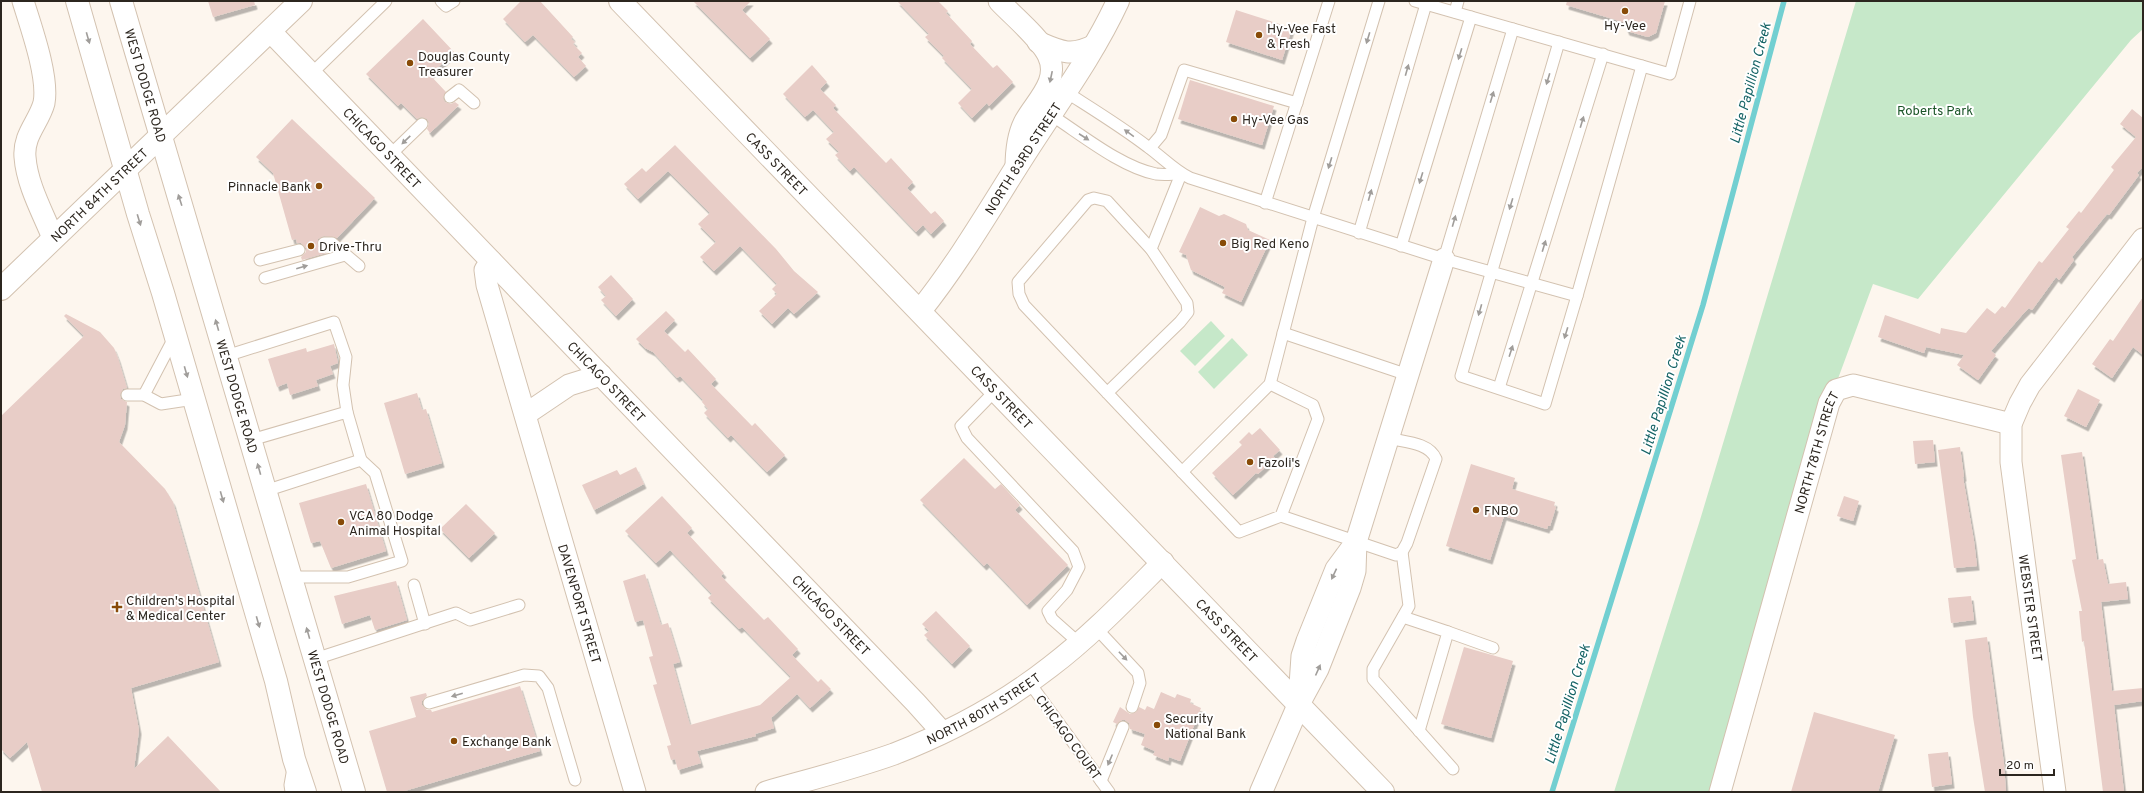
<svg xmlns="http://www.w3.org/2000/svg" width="2144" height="793" viewBox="0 0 2144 793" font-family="Overpass,sans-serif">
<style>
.green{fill:#c6e8c9}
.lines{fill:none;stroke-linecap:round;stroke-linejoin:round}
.stream{stroke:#72cfd1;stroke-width:5.5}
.building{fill:#e8cdc7;filter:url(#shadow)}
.service-casing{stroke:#d3c2b0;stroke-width:13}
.minor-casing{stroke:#d3c2b0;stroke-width:23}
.tertiary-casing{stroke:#d3c2b0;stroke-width:24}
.secondary-casing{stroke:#d3c2b0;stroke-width:24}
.trunk-casing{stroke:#d3c2b0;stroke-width:24}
.service{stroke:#fff;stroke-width:11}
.minor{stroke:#fff;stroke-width:21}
.tertiary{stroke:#fff;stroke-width:22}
.secondary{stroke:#fff;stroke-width:22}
.trunk{stroke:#fff;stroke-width:22}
.oneway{fill:#a09d9a}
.poi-dot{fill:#884b08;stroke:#fff;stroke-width:1.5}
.labels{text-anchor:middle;stroke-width:4;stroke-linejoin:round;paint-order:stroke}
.poi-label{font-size:13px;fill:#2c261f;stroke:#fff;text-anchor:start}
.street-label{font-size:13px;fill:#2c261f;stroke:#fff}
.park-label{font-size:13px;fill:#1a5427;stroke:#fff}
.water-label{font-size:14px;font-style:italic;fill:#156365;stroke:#fff}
</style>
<defs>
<filter id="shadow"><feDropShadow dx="2.5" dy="4.5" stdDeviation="0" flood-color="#0004"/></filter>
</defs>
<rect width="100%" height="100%" fill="#fdf6ee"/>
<!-- green -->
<g class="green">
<polygon points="1856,1 2143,1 2143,29 2131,40 1918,299 1873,284 1829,403 1720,792 1614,792 1700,520"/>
<polygon points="1211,321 1225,336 1195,366 1180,351"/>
<polygon points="1232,338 1248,355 1214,389 1198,372"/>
</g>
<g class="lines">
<!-- stream -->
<polyline class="stream" points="1552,792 1703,305 1784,1"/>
</g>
<!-- building -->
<g class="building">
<polygon points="208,1 254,1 255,5 213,17"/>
<polygon points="521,1 540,1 573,37 571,39 575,42 573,44 582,53 578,57 586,66 574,77 533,35 525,42 503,19"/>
<polygon points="693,1 751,1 742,10 770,39 750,58"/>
<polygon points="897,1 938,1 948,11 946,13 972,41 970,44 993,68 997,65 1013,82 989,106 987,103 972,118 958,103 972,89 942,58 944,56 925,37 929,34"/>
<polygon points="1567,1 1665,1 1656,33 1648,37 1627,31 1623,22 1566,5"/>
<polygon points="1236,10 1292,28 1282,60 1226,42"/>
<polygon points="423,19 454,52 430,75 446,92 443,98 445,102 451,104 455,102 459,105 430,133 427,129 429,123 427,119 421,117 417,119 401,103 398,106 366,74"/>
<polygon points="812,65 827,82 820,89 836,105 833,108 886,163 891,158 913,182 907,188 931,214 935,211 944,221 931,234 923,225 916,232 854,167 850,171 835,155 839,152 826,139 834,132 813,110 805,117 783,94"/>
<polygon points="1190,80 1274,106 1262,145 1178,119"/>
<polygon points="2132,109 2143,118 2143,167 2137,173 2139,175 2109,215 2107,214 2072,257 2074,260 2059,280 2056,277 2032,310 2029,308 2022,315 1991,351 1996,355 1978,380 1957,365 1964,355 1926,347 1924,353 1878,337 1885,315 1940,334 1941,328 1966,333 1987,308 1995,314 2002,306 2005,308 2039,261 2042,263 2069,229 2066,227 2079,211 2081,213 2114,170 2111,167 2136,137 2120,124"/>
<polygon points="292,119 375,198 337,238 324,236 318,239 318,247 326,250 326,253 302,260 301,257 306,252 306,248 301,243 297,243 296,239 292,240 273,173 256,157"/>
<polygon points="675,145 776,249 794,271 818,292 794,314 788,308 772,324 759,311 777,294 772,289 777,284 740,246 714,271 700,257 716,242 698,224 710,213 668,171 638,199 624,184 642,168 646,172"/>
<polygon points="1200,207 1219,216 1224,214 1246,224 1248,230 1270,240 1241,302 1222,293 1225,287 1191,270 1186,255 1179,252"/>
<polygon points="611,275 633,299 616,316 601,300 606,296 598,287"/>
<polygon points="2143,297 2143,355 2133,347 2112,378 2092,364 2110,339 2113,341"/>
<polygon points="666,311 675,320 664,331 685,352 688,349 716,379 711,384 752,426 755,423 785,455 767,472 731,435 728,438 704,413 708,409 702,402 703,400 680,376 677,378 653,352 645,348 636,339"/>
<polygon points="66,314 100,332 114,348 118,358 127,388 123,389 120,395 121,399 127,402 125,425 119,442 165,489 173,502 219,662 131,688 139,730 134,769 168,736 221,792 42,792 27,742 10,758 1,749 1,416 84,336 64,316"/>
<polygon points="334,344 338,363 330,366 333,374 316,380 318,386 290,395 287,383 277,387 268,359 306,348 307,352"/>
<polygon points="2078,389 2100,400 2086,427 2064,416"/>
<polygon points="417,393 422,410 426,409 442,463 405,474 384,403"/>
<polygon points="1260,428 1280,450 1273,456 1275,458 1258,474 1256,473 1233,495 1212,473 1242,445 1239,442 1249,432 1252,435"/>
<polygon points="1933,440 1935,462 1915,464 1913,441"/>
<polygon points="1960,447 1964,477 1963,477 1974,541 1977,566 1954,568 1938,450"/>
<polygon points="2082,452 2097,560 2103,559 2108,584 2126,582 2128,599 2101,602 2112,691 2143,688 2143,701 2114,705 2124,792 2103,792 2084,641 2082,642 2079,611 2082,611 2072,560 2076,559 2061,455"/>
<polygon points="964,458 995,489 1001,484 1020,505 1015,510 1068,565 1027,605 987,563 984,566 920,500"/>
<polygon points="1471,464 1515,478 1512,489 1555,502 1554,506 1556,507 1550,526 1548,526 1547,529 1504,516 1490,560 1446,546"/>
<polygon points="636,467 644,484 594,510 582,485 617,470 620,475"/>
<polygon points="366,484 386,551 331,568 320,541 311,543 299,503"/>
<polygon points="662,496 692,528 687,533 724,573 721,576 764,620 768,617 798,649 792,655 818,682 821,679 831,689 810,708 797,694 771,718 774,728 755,734 756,736 697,751 701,763 678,770 675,759 671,760 667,746 671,745 653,685 657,684 649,657 653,656 643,620 635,622 623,581 645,574 661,625 668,623 680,662 673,664 690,725 760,705 791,677 742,627 739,629 708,598 712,594 670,550 656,563 625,531"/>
<polygon points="1844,496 1859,501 1853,521 1837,516"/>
<polygon points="466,504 495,533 469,558 440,529"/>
<polygon points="396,581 407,620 375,630 370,615 342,624 334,596"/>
<polygon points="1971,596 1974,620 1951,623 1948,598"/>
<polygon points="936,611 970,646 952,664 924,635 929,631 922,624"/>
<polygon points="1987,637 2004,764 2006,792 1985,792 1973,717 1965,640"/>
<polygon points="1464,647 1513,661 1491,738 1441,724"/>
<polygon points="520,686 540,751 401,792 387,792 369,731 416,717 410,697 426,693 427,696 422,701 422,705 427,710 431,710 432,712"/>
<polygon points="1161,692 1175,698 1177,694 1191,699 1190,703 1201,708 1180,761 1169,757 1168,761 1153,755 1155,751 1141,745 1145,734 1130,729 1129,723 1125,720 1122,720 1117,724 1113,722 1120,707 1130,714 1136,712 1139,707 1145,710 1147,706 1154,709"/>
<polygon points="1814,712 1895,735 1878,792 1791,792"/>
<polygon points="1948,752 1952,784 1932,787 1928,754"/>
</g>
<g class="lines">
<!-- service casing -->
<g class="service-casing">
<g id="service">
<polyline points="441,1 446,6 454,1"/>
<polyline points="1455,12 1458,1"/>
<polyline points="1559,42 1461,376 1545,404 1577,296"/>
<polyline points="1642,66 1670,74 1690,1"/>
<polyline points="311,74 386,1"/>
<path d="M 1066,92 C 1094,110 1122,127 1148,147 C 1162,157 1175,171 1190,178 L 1444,259 L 1577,296 L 1642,66 L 1415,1"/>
<polyline points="450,97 459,90 474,103"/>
<path d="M 1051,115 C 1082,135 1121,167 1156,174 C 1164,175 1173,174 1181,174"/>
<polyline points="1150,148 1161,135 1184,70 1297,103"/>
<polyline points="390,155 422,124"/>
<polyline points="1265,203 1329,1"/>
<polyline points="1359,233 1426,4"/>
<polyline points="324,243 332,243 359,266"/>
<polyline points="1401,246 1471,17"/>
<polyline points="1151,249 1181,174"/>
<polyline points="1444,259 1513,29"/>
<polyline points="260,260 299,250"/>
<polyline points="265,278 345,255"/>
<polyline points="1283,333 1408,375"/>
<polyline points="226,356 334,322 346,357 343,385 347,412"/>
<polyline points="1499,388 1603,54"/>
<polyline points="996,390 961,426 967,438 1073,551 1079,567 1067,590 1048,611 1052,619 1079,643"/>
<polyline points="1107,393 1180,322 1188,312 1187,303 1151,249 1107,201 1094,198 1088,200 1018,282 1019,294 1024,305 1239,532 1281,516 1318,419 1313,405 1270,384"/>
<polyline points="127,395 144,395 161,404 194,399"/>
<polyline points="144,395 175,336"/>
<polyline points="251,440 347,412 361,460 375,473 402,561 348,577 291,577"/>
<polyline points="1182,472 1270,384 1313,218 1379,1"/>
<polyline points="265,491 361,460"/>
<path d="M 1281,516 L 1396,555 L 1402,552 L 1407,543 L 1436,459 C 1429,442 1403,442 1388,438"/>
<polyline points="1402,552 1409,606 1373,669 1373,679 1453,769"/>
<polyline points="414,585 425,624"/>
<polyline points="1403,617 1448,632 1419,731"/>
<polyline points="1096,628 1138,673 1140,683 1132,707"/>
<polyline points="1448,632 1493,648"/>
<polyline points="315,659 456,613 470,620 519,605"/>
<polyline points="1029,682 1109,792"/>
<polyline points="429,703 524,675 539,676 548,688 575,780"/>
<polyline points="1101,781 1123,727"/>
<polyline points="291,792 290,785 293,768"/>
</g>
</g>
<!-- minor casing -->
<g class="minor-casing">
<g id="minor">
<path d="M 23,1 C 31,27 49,77 44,103 C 39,122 23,135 25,157 C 27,185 43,213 53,238"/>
<path d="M 999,1 C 1012,15 1040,38 1048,55 C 1061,81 1035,102 1024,123 C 1017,137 1016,154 1016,168"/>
<path id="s1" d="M 270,31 L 916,703 L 942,732"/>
<path d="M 1038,42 C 1061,52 1071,57 1095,45"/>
<path id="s2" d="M 491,261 L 485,270 L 487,285 L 635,792"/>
<polyline points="526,414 569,385 601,375"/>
<polyline points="1299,700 1302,656 1307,641 1336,569 1356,542"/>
<polyline points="1299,704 1318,669 1350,588 1355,571 1356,542 1444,259"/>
<path id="s3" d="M 766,792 C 808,780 852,769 894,754 C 948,733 1004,703 1050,667 C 1091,636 1127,598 1163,562"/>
<path id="s4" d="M 1720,792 L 1829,403 L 1836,390 L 1853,385 L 2011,424"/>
<polyline points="2055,792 2011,462 2011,424 2020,403 2030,385 2143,239"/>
</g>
</g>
<!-- tertiary casing -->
<g class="tertiary-casing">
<g id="tertiary">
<path id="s5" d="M 920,311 C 960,261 992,205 1026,152 C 1058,102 1093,55 1118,1"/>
</g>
</g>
<!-- secondary casing -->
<g class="secondary-casing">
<g id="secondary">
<path id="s6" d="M 620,1 L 1383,792"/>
<path id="s7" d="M 1,289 L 301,1"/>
<polyline points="1261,792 1299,704"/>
</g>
</g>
<!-- trunk casing -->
<g class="trunk-casing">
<g id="trunk">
<polyline points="77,1 138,214 163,293 276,681 294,759 305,792"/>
<path id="s8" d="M 121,1 L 354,792"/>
</g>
</g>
<!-- service -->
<use href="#service" class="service"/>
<!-- minor -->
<use href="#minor" class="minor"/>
<!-- tertiary -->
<use href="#tertiary" class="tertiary"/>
<!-- secondary -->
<use href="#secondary" class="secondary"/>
<!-- trunk -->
<use href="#trunk" class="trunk"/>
</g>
<!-- one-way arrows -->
<defs><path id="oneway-solid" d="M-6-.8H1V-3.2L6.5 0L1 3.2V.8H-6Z"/></defs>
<g class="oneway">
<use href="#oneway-solid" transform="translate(88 38) rotate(74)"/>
<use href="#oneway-solid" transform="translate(1368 38) rotate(107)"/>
<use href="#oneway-solid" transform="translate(1460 54) rotate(107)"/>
<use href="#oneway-solid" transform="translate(1407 70) rotate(-74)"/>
<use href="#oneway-solid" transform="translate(1051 77) rotate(102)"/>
<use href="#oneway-solid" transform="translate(1548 79) rotate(107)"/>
<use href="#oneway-solid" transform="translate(1492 97) rotate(-73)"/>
<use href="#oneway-solid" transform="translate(1582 122) rotate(-73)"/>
<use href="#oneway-solid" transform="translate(1129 133) rotate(-144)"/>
<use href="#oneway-solid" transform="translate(1084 137) rotate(33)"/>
<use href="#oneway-solid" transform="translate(406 140) rotate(136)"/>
<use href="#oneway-solid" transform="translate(1330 163) rotate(107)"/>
<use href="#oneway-solid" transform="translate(1421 178) rotate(107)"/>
<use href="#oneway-solid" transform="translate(1370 195) rotate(-74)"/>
<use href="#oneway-solid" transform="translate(180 200) rotate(-108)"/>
<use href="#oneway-solid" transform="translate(1511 204) rotate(107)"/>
<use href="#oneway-solid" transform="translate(139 220) rotate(73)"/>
<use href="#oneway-solid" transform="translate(1454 221) rotate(-74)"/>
<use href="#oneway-solid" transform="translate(1544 246) rotate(-73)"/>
<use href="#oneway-solid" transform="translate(302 267) rotate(-16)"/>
<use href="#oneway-solid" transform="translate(1480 310) rotate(106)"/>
<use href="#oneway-solid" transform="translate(217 325) rotate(-106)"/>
<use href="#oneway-solid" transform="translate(1566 333) rotate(107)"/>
<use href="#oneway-solid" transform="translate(1511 351) rotate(-72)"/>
<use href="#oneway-solid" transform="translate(186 372) rotate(74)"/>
<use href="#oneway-solid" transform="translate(259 469) rotate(-106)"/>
<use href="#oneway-solid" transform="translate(222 497) rotate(74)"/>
<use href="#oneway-solid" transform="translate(1334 574) rotate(115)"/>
<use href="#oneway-solid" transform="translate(258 622) rotate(74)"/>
<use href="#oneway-solid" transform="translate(308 633) rotate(-106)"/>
<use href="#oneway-solid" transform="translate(1123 656) rotate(46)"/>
<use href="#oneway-solid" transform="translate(1318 670) rotate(-66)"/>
<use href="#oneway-solid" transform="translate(457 695) rotate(164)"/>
<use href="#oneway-solid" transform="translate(1110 760) rotate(113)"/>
</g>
<!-- markers -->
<g class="poi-dot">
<circle cx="1625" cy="11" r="4"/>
<circle cx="1259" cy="35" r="4"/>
<circle cx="410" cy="63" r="4"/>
<circle cx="1234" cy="119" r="4"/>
<circle cx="319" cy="186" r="4"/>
<circle cx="1223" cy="243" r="4"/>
<circle cx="311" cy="246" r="4"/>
<circle cx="1250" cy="462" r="4"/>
<circle cx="1476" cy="510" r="4"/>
<circle cx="341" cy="522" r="4"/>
<path d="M115 601h4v4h4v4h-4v4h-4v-4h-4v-4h4z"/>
<circle cx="1157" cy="725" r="4"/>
<circle cx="454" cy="741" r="4"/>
</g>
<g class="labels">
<!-- poi labels -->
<g class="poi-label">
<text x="1625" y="30" text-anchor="middle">Hy-Vee</text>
<text x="1267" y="33">Hy-Vee Fast<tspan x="1267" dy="15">&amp; Fresh</tspan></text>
<text x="418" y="61">Douglas County<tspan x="418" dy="15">Treasurer</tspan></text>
<text x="1242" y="124">Hy-Vee Gas</text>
<text x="311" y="191" text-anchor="end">Pinnacle Bank</text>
<text x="1231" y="248">Big Red Keno</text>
<text x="319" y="251">Drive-Thru</text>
<text x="1258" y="467">Fazoli's</text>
<text x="1484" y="515">FNBO</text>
<text x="349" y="520">VCA 80 Dodge<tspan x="349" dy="15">Animal Hospital</tspan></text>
<text x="126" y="605">Children's Hospital<tspan x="126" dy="15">&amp; Medical Center</tspan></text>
<text x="1165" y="723">Security<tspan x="1165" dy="15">National Bank</tspan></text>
<text x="462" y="746">Exchange Bank</text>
</g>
<!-- street labels -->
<g class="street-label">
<text dy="5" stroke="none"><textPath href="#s8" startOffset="88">WEST DODGE ROAD</textPath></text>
<text dy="5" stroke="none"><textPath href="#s1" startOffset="162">CHICAGO STREET</textPath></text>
<text dy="5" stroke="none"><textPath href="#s5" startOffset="184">NORTH 83RD STREET</textPath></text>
<text dy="5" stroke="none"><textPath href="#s6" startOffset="226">CASS STREET</textPath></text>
<text dy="5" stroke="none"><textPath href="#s7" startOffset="136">NORTH 84TH STREET</textPath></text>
<text dy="5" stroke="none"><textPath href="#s1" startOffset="486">CHICAGO STREET</textPath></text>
<text dy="5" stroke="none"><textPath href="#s8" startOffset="412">WEST DODGE ROAD</textPath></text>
<text dy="5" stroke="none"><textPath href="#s6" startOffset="550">CASS STREET</textPath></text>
<text dy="5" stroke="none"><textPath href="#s4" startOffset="353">NORTH 78TH STREET</textPath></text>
<text dy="5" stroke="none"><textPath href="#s2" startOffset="358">DAVENPORT STREET</textPath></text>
<text transform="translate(2031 608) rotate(82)" y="5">WEBSTER STREET</text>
<text dy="5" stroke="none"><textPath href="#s1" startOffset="810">CHICAGO STREET</textPath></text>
<text dy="5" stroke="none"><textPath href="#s6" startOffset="874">CASS STREET</textPath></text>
<text dy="5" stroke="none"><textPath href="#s8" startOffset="736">WEST DODGE ROAD</textPath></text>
<text dy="5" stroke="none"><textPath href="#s3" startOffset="234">NORTH 80TH STREET</textPath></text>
<text transform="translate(1069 737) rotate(54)" y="5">CHICAGO COURT</text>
</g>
<!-- park labels -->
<g class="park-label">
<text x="1935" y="115">Roberts Park</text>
</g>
<!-- water labels -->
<g class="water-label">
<text transform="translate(1750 83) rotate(-75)" y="5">Little Papillion Creek</text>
<text transform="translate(1663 395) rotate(-73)" y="5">Little Papillion Creek</text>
<text transform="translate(1567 704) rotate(-73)" y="5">Little Papillion Creek</text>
</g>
</g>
<!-- border -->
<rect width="2144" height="793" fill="none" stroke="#2c261f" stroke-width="4"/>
<!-- scale -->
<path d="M2000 769v6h54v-6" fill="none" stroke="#2c261f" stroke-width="2"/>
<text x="2006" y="769" font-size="12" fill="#2c261f" stroke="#ffffff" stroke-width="3" paint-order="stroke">20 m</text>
</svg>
